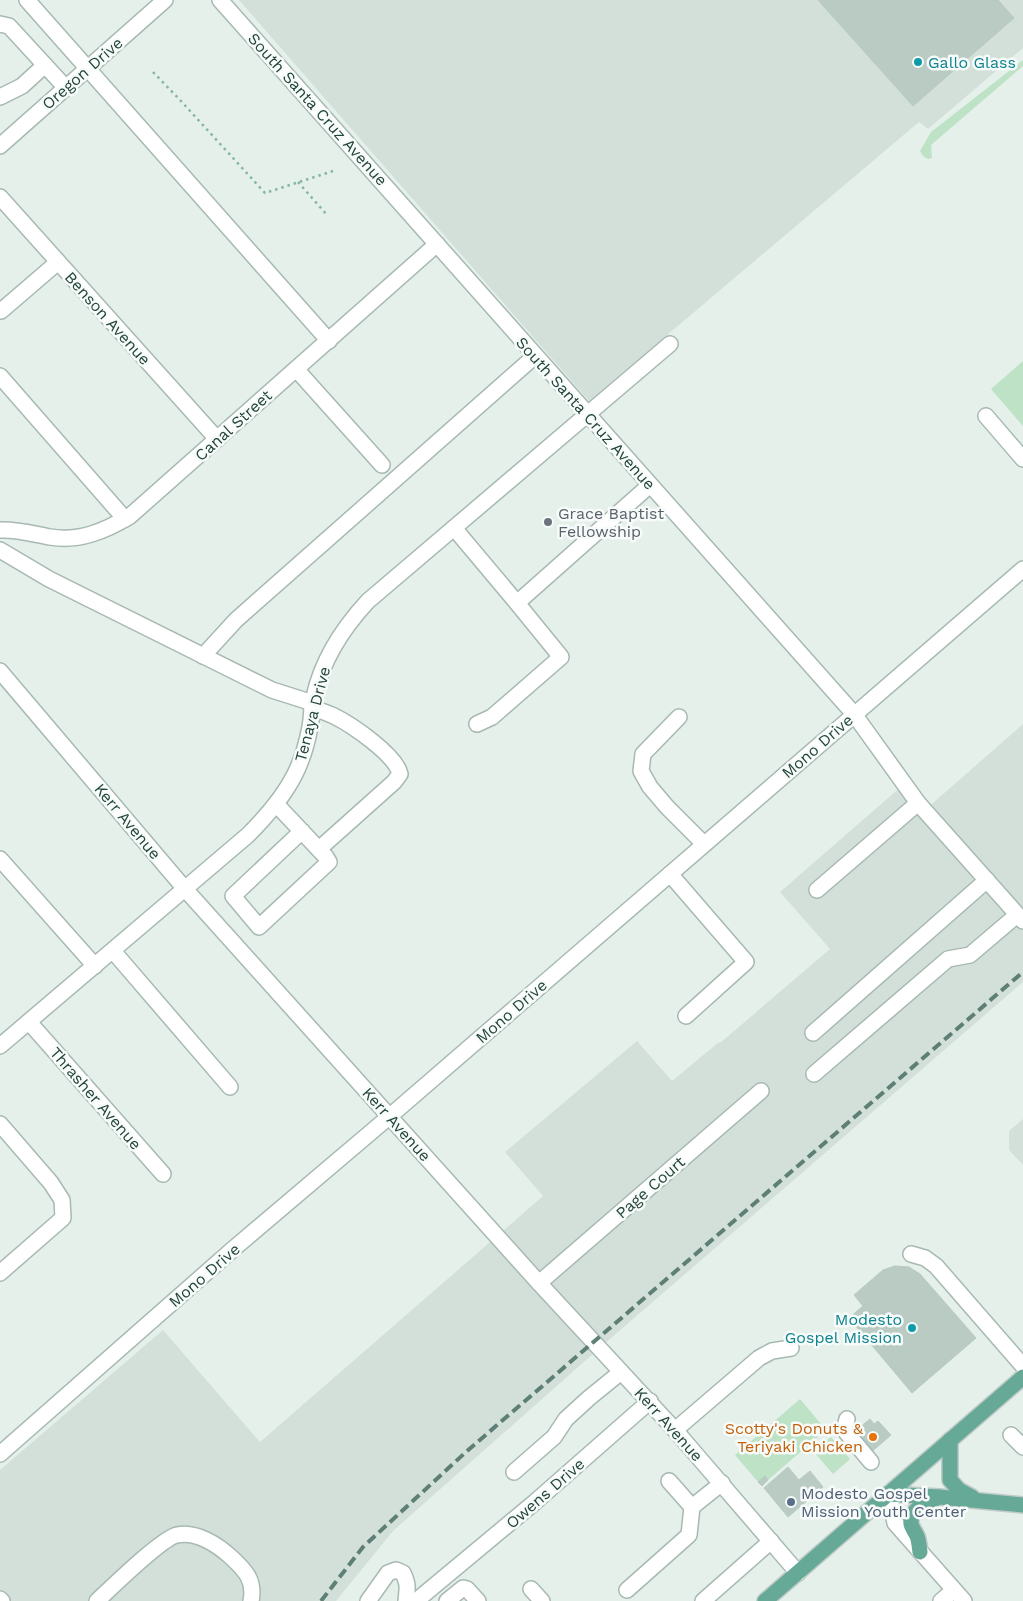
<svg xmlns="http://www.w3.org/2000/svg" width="1023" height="1601" viewBox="0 0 1023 1601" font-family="'Work Sans',sans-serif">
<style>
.built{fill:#d3e0da}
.green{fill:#bde2c6}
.building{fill:#bacbc4;stroke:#b7cac2}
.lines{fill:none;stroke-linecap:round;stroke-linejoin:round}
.minor-casing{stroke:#a7b9b2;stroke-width:18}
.major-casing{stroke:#c1cbc8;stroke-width:18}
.path{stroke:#83b6a5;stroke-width:2.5;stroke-dasharray:2.5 4;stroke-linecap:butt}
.minor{stroke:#fff;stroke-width:15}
.major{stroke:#66a997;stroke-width:15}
.rail{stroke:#5d7f75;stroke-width:4;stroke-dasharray:10 5;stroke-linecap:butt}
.culture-dot{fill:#0f9aa8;stroke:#f7fbf9;stroke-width:2}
.worship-dot{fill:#6b7280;stroke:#f7fbf9;stroke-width:2}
.food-dot{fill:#e8710a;stroke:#f7fbf9;stroke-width:2}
.service-dot{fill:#5c6f8a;stroke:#f7fbf9;stroke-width:2}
.labels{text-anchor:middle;stroke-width:5;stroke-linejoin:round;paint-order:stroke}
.culture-label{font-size:16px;fill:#0d838f;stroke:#f7fbf9;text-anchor:start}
.street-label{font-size:16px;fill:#22443a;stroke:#f7fbf9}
.worship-label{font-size:16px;fill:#5b616d;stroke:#f7fbf9;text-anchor:start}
.food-label{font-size:16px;fill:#c56008;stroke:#f7fbf9;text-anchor:end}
.service-label{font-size:16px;fill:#4e5e75;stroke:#f7fbf9;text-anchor:start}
</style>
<rect width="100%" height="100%" fill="#e5f0eb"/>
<!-- built -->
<g class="built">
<polygon points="239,0 1023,0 1023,48 928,129 919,122 589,401"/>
<polygon points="1023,724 1023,982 603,1345 393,1531 336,1601 0,1601 0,1470 163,1330 260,1442 543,1196 505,1152 637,1041 672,1081 719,1042 720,1043 830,949 780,892 903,785 925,810"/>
<polygon points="1023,1119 1023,1165 1009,1150 1009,1131"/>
</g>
<!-- green -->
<g class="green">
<polygon points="1023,60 1023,66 931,145 932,158 928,159 923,156 920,151 931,132"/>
<polygon points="1023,361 1023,426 991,389"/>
<polygon points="800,1399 826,1430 768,1480 765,1476 758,1482 735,1455"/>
<polygon points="831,1437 850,1459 833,1474 814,1452"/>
</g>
<!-- building -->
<g class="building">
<polygon points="818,0 998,0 1014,18 913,106"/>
<polygon points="895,1266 909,1267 920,1274 976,1338 912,1393 849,1318 863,1306 854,1295 883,1270"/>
<polygon points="870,1419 874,1424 878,1421 891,1435 869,1454 856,1439 863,1433 859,1428"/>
<polygon points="788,1467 799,1480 810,1471 823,1487 788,1517 764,1488"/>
<polygon points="765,1476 768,1480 762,1486 758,1482"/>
</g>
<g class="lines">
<!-- minor casing -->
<g class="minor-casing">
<g id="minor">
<polyline points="27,0 329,341"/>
<polyline points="220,0 854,714 918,803 1023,921"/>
<polyline points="0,24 9,26 66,88"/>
<polyline points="0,97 22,86 45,65"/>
<polyline points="0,146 165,0"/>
<polyline points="0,197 217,439"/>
<polyline points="1,311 58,262"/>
<polyline points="296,369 382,465"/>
<polyline points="0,376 125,519"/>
<polyline points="986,416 1023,459"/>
<polyline points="454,528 517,603 650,485"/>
<path d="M 0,530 C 17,529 33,534 50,537 C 79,542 105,531 130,516 L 437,244"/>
<polyline points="0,550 49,579 272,690 313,703"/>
<polyline points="203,656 236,620 535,356"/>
<polyline points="0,671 185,889 539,1283 675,1430 798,1573"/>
<path d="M 312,708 C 320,710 327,713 334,716 C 352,725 396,755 400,774 L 394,782 L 319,849"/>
<polyline points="679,717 643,754 641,771 650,787 667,807 704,844"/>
<polyline points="477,724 492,717 561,657 517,603"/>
<polyline points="276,804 326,857 329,862 259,927 233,896 302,831"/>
<polyline points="0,859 95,966"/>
<polyline points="670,874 746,962 686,1016"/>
<polyline points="817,890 918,803"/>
<polyline points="113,951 230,1087"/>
<polyline points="29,1022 163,1174"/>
<polyline points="813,1033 987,880"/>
<path d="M 0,1046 L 248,835 C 266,817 283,798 295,774 C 302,760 307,743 310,727 C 312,717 311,707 314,697 C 322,660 342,629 368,601 L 670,344"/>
<polyline points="814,1074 948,959 970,955 1017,915"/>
<polyline points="0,1124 51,1183 62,1200 63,1218 0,1273"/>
<polyline points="911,1254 925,1258 936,1266 1023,1366"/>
<polyline points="539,1283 761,1091"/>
<polyline points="847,1419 845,1427 846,1432 871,1462"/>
<polyline points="675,1430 759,1358 772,1351 791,1348"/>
<polyline points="1011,1435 1023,1447"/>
<polyline points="0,1454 232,1250 390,1116 1023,569"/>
<polyline points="514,1472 554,1437 566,1419 589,1398 621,1372"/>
<polyline points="669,1481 692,1507"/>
<polyline points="889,1494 895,1523 964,1601"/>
<polyline points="531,1589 542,1601"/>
<polyline points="627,1590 689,1535 692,1507 722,1483"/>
<polyline points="0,1599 2,1601"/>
<path d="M 97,1601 C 111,1588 162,1538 177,1535 C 197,1531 218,1545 232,1558 C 246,1571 255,1581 251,1601"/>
<path d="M 368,1601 L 388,1573 L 396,1570 L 403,1573 C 409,1586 407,1588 406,1601"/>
<polyline points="416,1601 535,1502 650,1401"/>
<polyline points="447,1601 463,1588 467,1589 478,1601"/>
<polyline points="703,1601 771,1541"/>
<polyline points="941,1601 954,1590"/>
</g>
</g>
<!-- major casing -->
<g class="major-casing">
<g id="major">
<polyline points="950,1440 950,1480 959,1490 972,1497"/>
<polyline points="889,1494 939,1497 1023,1505"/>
<path d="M 920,1552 C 919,1546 919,1541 917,1536 C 915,1532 912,1528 911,1524 C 909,1509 928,1502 939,1497"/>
<polyline points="765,1601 1023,1377"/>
</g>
</g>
<!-- path -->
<g class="path">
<polyline points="153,72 180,100 265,193 333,171"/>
<polyline points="298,182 327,215"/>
</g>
<!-- minor -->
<use href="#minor" class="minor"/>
<!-- major -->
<use href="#major" class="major"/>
<!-- rail -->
<polyline class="rail" points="321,1601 363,1547 467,1451 1023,972"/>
</g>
<!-- markers -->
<g class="culture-dot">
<circle cx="918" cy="62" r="5"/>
<circle cx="912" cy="1328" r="5"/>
</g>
<circle class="worship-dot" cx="548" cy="522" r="5"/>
<circle class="food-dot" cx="873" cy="1437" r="5"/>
<circle class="service-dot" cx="791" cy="1502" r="5"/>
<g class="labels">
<!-- culture labels -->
<g class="culture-label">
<text x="928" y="68">Gallo Glass</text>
<text x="902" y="1325" text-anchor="end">Modesto<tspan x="902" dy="18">Gospel Mission</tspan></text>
</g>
<!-- street labels -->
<g class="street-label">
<text transform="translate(82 73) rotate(-41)" y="6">Oregon Drive</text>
<text transform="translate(318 109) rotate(48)" y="6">South Santa Cruz Avenue</text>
<text transform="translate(108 318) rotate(48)" y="6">Benson Avenue</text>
<text transform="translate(586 413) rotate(48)" y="6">South Santa Cruz Avenue</text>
<text transform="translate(233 425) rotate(-42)" y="6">Canal Street</text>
<text transform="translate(312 714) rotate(-75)" y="6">Tenaya Drive</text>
<text transform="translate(817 746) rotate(-41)" y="6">Mono Drive</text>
<text transform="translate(128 821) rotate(50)" y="6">Kerr Avenue</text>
<text transform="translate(511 1011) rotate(-41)" y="6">Mono Drive</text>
<text transform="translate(96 1098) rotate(49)" y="6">Thrasher Avenue</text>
<text transform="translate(397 1124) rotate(48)" y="6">Kerr Avenue</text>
<text transform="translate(650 1187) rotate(-41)" y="6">Page Court</text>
<text transform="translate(204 1275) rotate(-41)" y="6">Mono Drive</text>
<text transform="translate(669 1424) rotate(48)" y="6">Kerr Avenue</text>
<text transform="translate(545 1493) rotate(-41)" y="6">Owens Drive</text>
</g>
<!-- worship labels -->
<g class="worship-label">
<text x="558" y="519">Grace Baptist<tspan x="558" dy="18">Fellowship</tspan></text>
</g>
<!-- food labels -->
<g class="food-label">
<text x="863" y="1434">Scotty's Donuts &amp;<tspan x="863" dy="18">Teriyaki Chicken</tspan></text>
</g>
<!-- service labels -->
<g class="service-label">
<text x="801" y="1499">Modesto Gospel<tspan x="801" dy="18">Mission Youth Center</tspan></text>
</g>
</g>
</svg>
